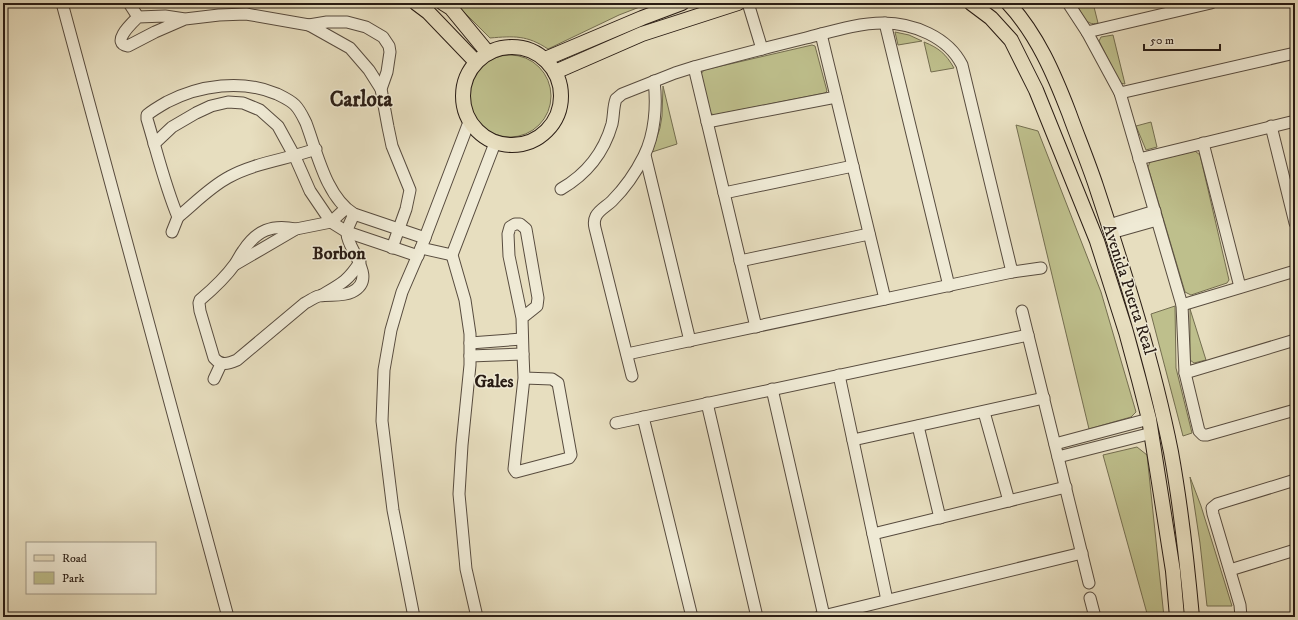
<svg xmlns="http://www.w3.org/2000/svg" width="1298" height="620" viewBox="0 0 1298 620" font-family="'IM FELL DW Pica',serif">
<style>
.green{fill:#bebf8c;stroke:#746e50}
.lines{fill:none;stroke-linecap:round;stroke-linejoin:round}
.minor-casing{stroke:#584c3f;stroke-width:13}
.major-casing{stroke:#291c14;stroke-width:16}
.minor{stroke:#efead5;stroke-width:11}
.major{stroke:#e7debf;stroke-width:14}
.labels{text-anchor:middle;stroke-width:3;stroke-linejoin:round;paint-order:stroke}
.street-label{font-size:17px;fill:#291c14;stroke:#efead5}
.neighbourhood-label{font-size:18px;font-weight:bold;fill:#291c14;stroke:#efead5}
.district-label{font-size:21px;font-weight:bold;fill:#291c14;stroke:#efead5}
</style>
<rect width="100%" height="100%" fill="#e7debf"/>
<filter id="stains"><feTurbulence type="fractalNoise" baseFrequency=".005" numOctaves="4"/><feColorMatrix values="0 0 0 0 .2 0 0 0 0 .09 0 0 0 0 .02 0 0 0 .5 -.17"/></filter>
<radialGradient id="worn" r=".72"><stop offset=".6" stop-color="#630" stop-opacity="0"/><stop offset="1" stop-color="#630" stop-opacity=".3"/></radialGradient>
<!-- green -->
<g class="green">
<path d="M 455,3 L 650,3 L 619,15 L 548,49 C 527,35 514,36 490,38 Z"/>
<path d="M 1076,3 L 1093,3 L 1098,23 C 1085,27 1082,13 1076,3 Z"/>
<polygon points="895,32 909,35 922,41 898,45"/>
<polygon points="1113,35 1125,84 1120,83 1099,41 1101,37"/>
<path d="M 924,42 C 939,48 946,54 954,68 L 931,72 Z"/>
<polygon points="812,45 815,46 827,91 825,93 714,115 710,113 701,74 704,70"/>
<circle cx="510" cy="96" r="41"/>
<polygon points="663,86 677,144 652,152 660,128 662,116"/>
<polygon points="1151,122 1157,147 1146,150 1136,126"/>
<polygon points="1016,125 1038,131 1101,292 1136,412 1131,417 1089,429"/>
<polygon points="1195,151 1200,155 1229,280 1227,283 1191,295 1185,292 1148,167 1150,162"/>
<polygon points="1175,306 1176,368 1192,433 1183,436 1151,314"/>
<polygon points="1190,309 1206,360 1194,363 1190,360"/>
<polygon points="1137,447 1147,455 1164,617 1148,617 1103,455"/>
<polygon points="1190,477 1201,506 1232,606 1207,606 1200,543"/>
</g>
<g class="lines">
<!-- minor casing -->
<g class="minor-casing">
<g id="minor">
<polyline points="62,3 228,617"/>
<polyline points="129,3 138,17"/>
<polyline points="748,3 762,49"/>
<polyline points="1068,3 1087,32 1120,93 1182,305 1185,373 1199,431 1203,435 1207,435 1295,410"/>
<path d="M 185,19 L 165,16 L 138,17 C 132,23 110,43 128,46 L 155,32 L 185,19 L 219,15 L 246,14 L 309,25 L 327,22 L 347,22 L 366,27 L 383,37 L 389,46 L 390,52 L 387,72 L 381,89 L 388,127 L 392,146 L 410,190 L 406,209 L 392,248"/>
<polyline points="885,23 949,286"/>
<polyline points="309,25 350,48 369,70 381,89"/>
<polyline points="1087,32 1211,3"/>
<polyline points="821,34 885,299"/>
<polyline points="694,67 756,327"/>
<polyline points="1120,93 1295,53"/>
<polyline points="707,122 836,97"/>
<polyline points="1271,126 1295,223"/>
<polyline points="1203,143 1240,287"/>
<polyline points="154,144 172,127 196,113 211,106 228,102 243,103 260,110 278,126 295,157 310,191 331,222 347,232 418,256"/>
<path d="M 316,149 C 288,159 254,163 229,177 C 210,187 194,204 178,217 C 165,186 157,152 147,119 L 147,115 C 153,110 160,106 167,102 C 200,85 242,79 277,94 C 283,97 290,100 295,105 C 300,110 303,117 306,123 C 317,152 326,197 354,214 L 425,238"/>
<polyline points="645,155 690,341"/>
<polyline points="1139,159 1295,121"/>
<path d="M 561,189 C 587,174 604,152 612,124 C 614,115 613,107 616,99 L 622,94 L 675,73 L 694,67 C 731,57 769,47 806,38 C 830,32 857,23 883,23 C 913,23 948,37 962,65 L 1012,272"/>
<polyline points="724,193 853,166"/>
<polyline points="1109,225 1155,211"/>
<path d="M 296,229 C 272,224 257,230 243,251 C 240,255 238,260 235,264 C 225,278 213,289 200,300 L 199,303 L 200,311 L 214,358 C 221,366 228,364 237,360 L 305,303 C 310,301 314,297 319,296 C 330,294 342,297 352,292 C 380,278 345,248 347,231 C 348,226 352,219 354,214"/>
<polyline points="172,232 178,217"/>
<polyline points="1111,233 1157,220"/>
<polyline points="421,248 452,255"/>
<polyline points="740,261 869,234"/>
<polyline points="236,264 296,229 331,222 345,209"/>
<path d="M 322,295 C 341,284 348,281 360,262"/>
<polyline points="1182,305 1295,271"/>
<polyline points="1022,311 1089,583"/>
<polyline points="522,318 537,306 538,298 526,229 520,224 515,224 510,227 508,234 509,256 522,318 523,354 524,378 514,469 516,472 569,458 571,455 558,383 552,379 524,378"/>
<polyline points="470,343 522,339"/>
<polyline points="627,354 1012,272 1041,268"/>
<polyline points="470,356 523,354"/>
<polyline points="1185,373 1295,340"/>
<polyline points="839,375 887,600"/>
<path d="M 632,376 L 595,228 C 594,224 594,220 596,216 C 599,210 607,206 612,201 C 624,189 636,172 644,156 C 655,134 657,105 654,81"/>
<polyline points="214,379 221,364"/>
<polyline points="772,389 824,616"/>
<polyline points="707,403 757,617"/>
<polyline points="984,412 1009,501"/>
<polyline points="643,417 692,617"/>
<polyline points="616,423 1028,335"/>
<polyline points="918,426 940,518"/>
<polyline points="853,440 1044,398"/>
<polyline points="1055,444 1149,419"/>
<polyline points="1058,457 1152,433"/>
<polyline points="873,534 1066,487"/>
<polyline points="1230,570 1295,550"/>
<polyline points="1090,598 1095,617"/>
<polyline points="414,617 393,510 382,421 384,370 391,330 402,292 421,248 469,122"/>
<polyline points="477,617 466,569 459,494 462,445 470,365 470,334 465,300 452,255 495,143"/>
<polyline points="819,617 1082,553"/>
<polyline points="1241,617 1240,605 1213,514 1212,508 1217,504 1295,480"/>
</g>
</g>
<!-- major casing -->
<g class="major-casing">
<g id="major">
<polyline points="416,3 428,12 476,62"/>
<polyline points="443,3 451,8 488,53"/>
<polyline points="971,3 991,18 1011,40 1036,90 1097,241 1126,332 1139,380 1149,419 1173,571 1177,617"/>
<path d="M 1008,3 C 1037,34 1054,74 1069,113 C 1078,138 1088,162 1096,186 C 1125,274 1153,362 1171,452 C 1181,507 1187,562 1192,617"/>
<circle cx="512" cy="96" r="49"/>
<polyline points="545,59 642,18 682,3"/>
<polyline points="555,72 642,34 738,3"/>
</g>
</g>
<!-- minor -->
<use href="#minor" class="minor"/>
<!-- major -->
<use href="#major" class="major"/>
</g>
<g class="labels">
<!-- street labels -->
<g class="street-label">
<text transform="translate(1130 289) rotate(72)" y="6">Avenida Puerta Real</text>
</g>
<!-- neighbourhood labels -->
<g class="neighbourhood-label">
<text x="339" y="259">Borbon</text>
<text x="494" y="387">Gales</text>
</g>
<!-- district labels -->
<g class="district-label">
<text x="361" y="106">Carlota</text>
</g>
</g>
<!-- margin -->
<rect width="1298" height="620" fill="none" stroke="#e7debf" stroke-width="16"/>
<rect x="4" y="4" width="1290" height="612" fill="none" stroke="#291c14" stroke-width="2"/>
<rect x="8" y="8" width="1282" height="604" fill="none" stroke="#291c14"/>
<!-- legend -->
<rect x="26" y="542" width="130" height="52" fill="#efead5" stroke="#a09888"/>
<rect x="34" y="555" width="20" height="6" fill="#e7debf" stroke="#a09888"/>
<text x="62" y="562" font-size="12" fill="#291c14">Road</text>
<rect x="34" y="572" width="20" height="12" fill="#bebf8c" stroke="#a09888"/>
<text x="62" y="582" font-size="12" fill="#291c14">Park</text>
<!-- scale -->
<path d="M1144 44v6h76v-6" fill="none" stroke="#291c14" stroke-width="2"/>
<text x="1150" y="44" font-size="12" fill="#291c14" stroke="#efead5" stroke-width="3" paint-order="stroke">50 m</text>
<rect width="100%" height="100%" filter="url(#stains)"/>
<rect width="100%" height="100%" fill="url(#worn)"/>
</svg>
